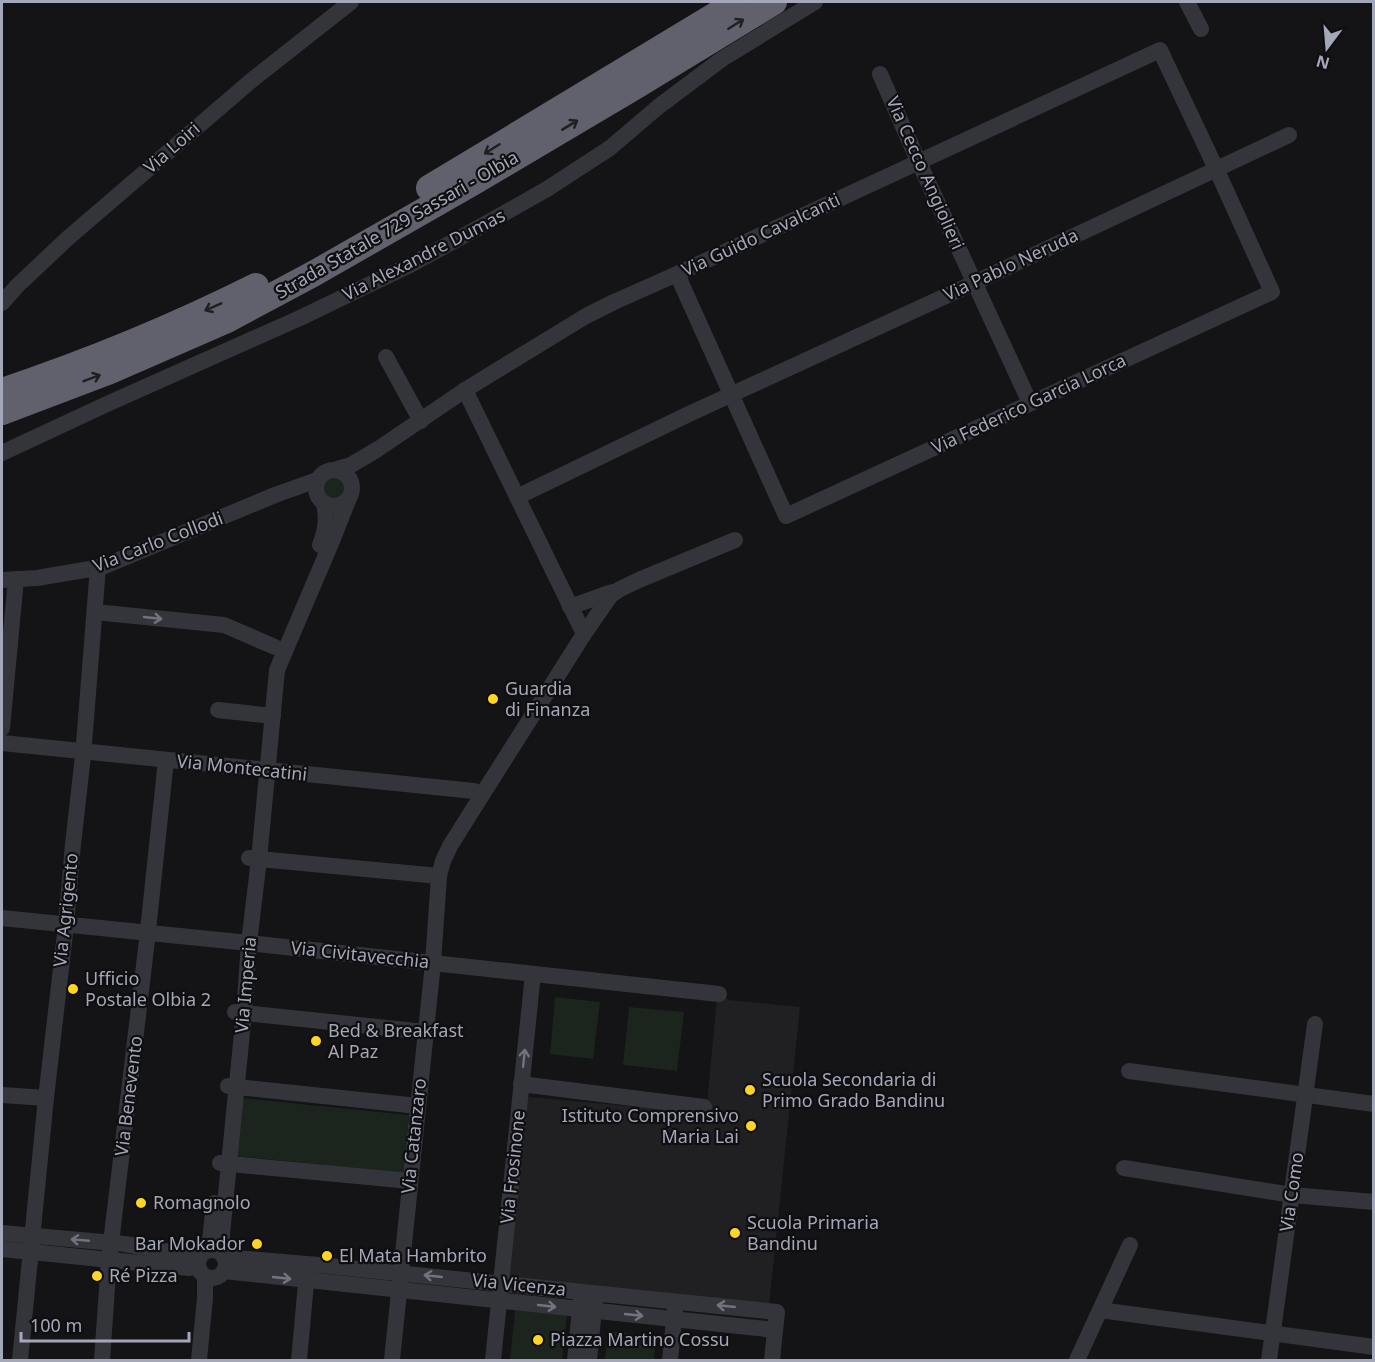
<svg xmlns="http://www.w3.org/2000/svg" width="1375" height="1362" viewBox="0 0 1375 1362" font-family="'Noto Sans',sans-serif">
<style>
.built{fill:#201f22}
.green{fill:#1b241d}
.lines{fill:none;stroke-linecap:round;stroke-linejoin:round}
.minor{stroke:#34343b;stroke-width:16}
.highway{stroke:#60616c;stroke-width:26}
.oneway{stroke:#1f1f22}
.oneway2{stroke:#72737f}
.poi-dot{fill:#ffd422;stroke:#0f0e10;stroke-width:2}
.labels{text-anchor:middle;stroke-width:4.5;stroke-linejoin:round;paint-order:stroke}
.street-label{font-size:18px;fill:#a4a7b7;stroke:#0f0e10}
.poi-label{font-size:18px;fill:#a4a7b7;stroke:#0f0e10;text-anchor:start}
</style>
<rect width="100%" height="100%" fill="#141315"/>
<!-- built -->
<polygon class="built" points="726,998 728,1000 800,1007 769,1306 508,1279 528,1097 706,1113 717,999"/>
<!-- green -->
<g class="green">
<circle cx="334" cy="487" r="11"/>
<polygon points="555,997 600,1002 593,1059 550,1054"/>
<polygon points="629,1007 684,1012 677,1071 623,1065"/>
<polygon points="243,1098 409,1115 403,1173 237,1156"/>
<polygon points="515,1310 567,1315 562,1360 510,1360"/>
<polygon points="608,1331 656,1336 654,1360 605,1360"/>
</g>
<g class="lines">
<!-- minor -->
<g class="minor">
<polyline points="1187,2 1201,29"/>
<polyline points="880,74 916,156 1030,403"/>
<polyline points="2,303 17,286 68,238 252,80 351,2"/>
<polyline points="386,357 421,421"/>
<polyline points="465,390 584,634"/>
<polyline points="2,453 107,404 300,318 412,264 487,223 547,189 610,148 658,107 722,59 815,2"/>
<polyline points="337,469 351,465 378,449 465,390 586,316 614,302 677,274 1160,50 1219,175 1272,292 786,516 677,274"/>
<circle cx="334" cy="488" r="18"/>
<polyline points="517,497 689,414 974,283 1289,135"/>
<path d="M 320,545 C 326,530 327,519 324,503"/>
<polyline points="2,580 37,578 102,567 275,495 317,480"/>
<polyline points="570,607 609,593 613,592"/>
<polyline points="95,612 224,625 275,647"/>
<polyline points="218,710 273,716"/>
<polyline points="2,728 16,579"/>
<polyline points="2,743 474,791 482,795"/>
<polyline points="249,858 439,876"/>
<polyline points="2,918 239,942 719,994"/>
<polyline points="235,1012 425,1032"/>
<polyline points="1129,1071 1374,1104"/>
<polyline points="521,1084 704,1107"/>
<polyline points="228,1086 418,1106"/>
<polyline points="2,1095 46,1098"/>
<polyline points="220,1163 410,1181"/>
<polyline points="1124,1168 1292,1195 1374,1202"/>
<polyline points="2,1233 125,1244 181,1254 201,1254"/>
<polyline points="2,1249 189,1268 198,1267"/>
<circle cx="212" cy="1264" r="14"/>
<polyline points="209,1250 214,1203"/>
<polyline points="222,1254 222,1234 244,1013 249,943 259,859 277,670 332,541 349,498"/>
<polyline points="224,1257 319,1265 777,1312 772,1360"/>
<polyline points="224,1271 775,1330"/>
<polyline points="1100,1310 1374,1347"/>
<polyline points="20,1360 46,1098 66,925 73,844 83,756 98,567"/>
<polyline points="102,1360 109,1260 147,940 166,760"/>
<polyline points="199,1360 205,1298 205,1277"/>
<polyline points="299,1360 307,1272"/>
<polyline points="392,1360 433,963 439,876 443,861 450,846 482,795 584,634 611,595 620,589 639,580 735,540"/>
<polyline points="493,1360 533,974"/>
<polyline points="575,1360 581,1298"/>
<polyline points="589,1360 595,1299"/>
<polyline points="670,1360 675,1310"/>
<polyline points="1077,1360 1130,1245"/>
<polyline points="1269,1360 1315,1024"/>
</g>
<!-- highway -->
<g class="highway">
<polyline points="429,188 737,2"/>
<path d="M 2,391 C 89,362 174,327 256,286"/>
<polyline points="2,412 110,371 227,320 313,274 474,182 636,86 774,2"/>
</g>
</g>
<!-- one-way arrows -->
<defs><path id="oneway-shaft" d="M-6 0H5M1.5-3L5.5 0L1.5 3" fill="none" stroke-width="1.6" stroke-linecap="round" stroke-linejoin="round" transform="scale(1.5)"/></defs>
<g class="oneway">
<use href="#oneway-shaft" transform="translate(736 24) rotate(-32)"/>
<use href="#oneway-shaft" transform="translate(570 125) rotate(-31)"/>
<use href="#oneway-shaft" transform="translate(492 149) rotate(148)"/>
<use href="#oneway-shaft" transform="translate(213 307) rotate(156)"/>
<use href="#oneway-shaft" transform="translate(92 378) rotate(-21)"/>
</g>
<g class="oneway2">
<use href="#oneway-shaft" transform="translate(153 618) rotate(6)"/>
<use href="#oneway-shaft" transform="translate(524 1058) rotate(-84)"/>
<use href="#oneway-shaft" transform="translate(80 1240) rotate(-175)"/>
<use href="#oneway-shaft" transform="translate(433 1276) rotate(-174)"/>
<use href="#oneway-shaft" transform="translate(282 1278) rotate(6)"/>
<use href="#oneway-shaft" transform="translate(547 1306) rotate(6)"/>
<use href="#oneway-shaft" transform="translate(726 1306) rotate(-174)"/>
<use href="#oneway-shaft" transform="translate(634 1315) rotate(6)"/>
</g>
<!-- markers -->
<g class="poi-dot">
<circle cx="493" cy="699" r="6"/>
<circle cx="73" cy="989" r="6"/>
<circle cx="316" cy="1041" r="6"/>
<circle cx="750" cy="1090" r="6"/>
<circle cx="751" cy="1126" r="6"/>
<circle cx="141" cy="1203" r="6"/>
<circle cx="735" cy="1233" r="6"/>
<circle cx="257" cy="1244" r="6"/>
<circle cx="327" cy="1256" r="6"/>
<circle cx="97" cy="1276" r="6"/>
<circle cx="538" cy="1340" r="6"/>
</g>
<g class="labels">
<!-- street labels -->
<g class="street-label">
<text transform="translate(172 148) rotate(-41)" y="6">Via Loiri</text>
<text transform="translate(925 173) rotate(66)" y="6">Via Cecco Angiolieri</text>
<text transform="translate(397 225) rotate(-30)" y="6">Strada Statale 729 Sassari - Olbia</text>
<text transform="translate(761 235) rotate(-25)" y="6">Via Guido Cavalcanti</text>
<text transform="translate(424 255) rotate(-27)" y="6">Via Alexandre Dumas</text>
<text transform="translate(1011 265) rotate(-25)" y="6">Via Pablo Neruda</text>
<text transform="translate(1029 404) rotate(-25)" y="6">Via Federico Garcia Lorca</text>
<text transform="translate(158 542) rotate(-21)" y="6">Via Carlo Collodi</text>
<text transform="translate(242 768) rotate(6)" y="6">Via Montecatini</text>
<text transform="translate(66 910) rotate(-84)" y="6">Via Agrigento</text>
<text transform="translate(360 955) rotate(6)" y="6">Via Civitavecchia</text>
<text transform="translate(246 985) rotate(-85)" y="6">Via Imperia</text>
<text transform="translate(129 1096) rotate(-83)" y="6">Via Benevento</text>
<text transform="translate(414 1136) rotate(-84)" y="6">Via Catanzaro</text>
<text transform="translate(513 1167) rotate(-84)" y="6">Via Frosinone</text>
<text transform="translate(1292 1192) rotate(-82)" y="6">Via Como</text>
<text transform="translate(519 1285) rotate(6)" y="6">Via Vicenza</text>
</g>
<!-- poi labels -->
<g class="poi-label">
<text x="505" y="695">Guardia<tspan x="505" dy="21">di Finanza</tspan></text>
<text x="85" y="985">Ufficio<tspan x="85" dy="21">Postale Olbia 2</tspan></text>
<text x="328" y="1037">Bed &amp; Breakfast<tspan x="328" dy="21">Al Paz</tspan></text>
<text x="762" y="1086">Scuola Secondaria di<tspan x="762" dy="21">Primo Grado Bandinu</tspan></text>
<text x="739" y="1122" text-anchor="end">Istituto Comprensivo<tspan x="739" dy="21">Maria Lai</tspan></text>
<text x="153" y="1209">Romagnolo</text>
<text x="747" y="1229">Scuola Primaria<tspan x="747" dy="21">Bandinu</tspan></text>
<text x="245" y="1250" text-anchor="end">Bar Mokador</text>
<text x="339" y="1262">El Mata Hambrito</text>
<text x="109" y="1282">Ré Pizza</text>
<text x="550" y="1346">Piazza Martino Cossu</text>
</g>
</g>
<!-- border -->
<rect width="1375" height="1362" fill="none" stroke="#a4a7b7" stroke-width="6"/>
<!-- north arrow -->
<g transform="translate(1327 48) rotate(196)" stroke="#0f0e10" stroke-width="4.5" paint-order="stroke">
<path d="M0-4.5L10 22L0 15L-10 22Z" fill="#a4a7b7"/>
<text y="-9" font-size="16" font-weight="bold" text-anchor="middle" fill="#a4a7b7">N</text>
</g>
<!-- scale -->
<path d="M21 1332v9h168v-9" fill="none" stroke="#a4a7b7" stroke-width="3"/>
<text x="30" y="1332" font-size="18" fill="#a4a7b7" stroke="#0f0e10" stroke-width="4.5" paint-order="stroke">100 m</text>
</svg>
